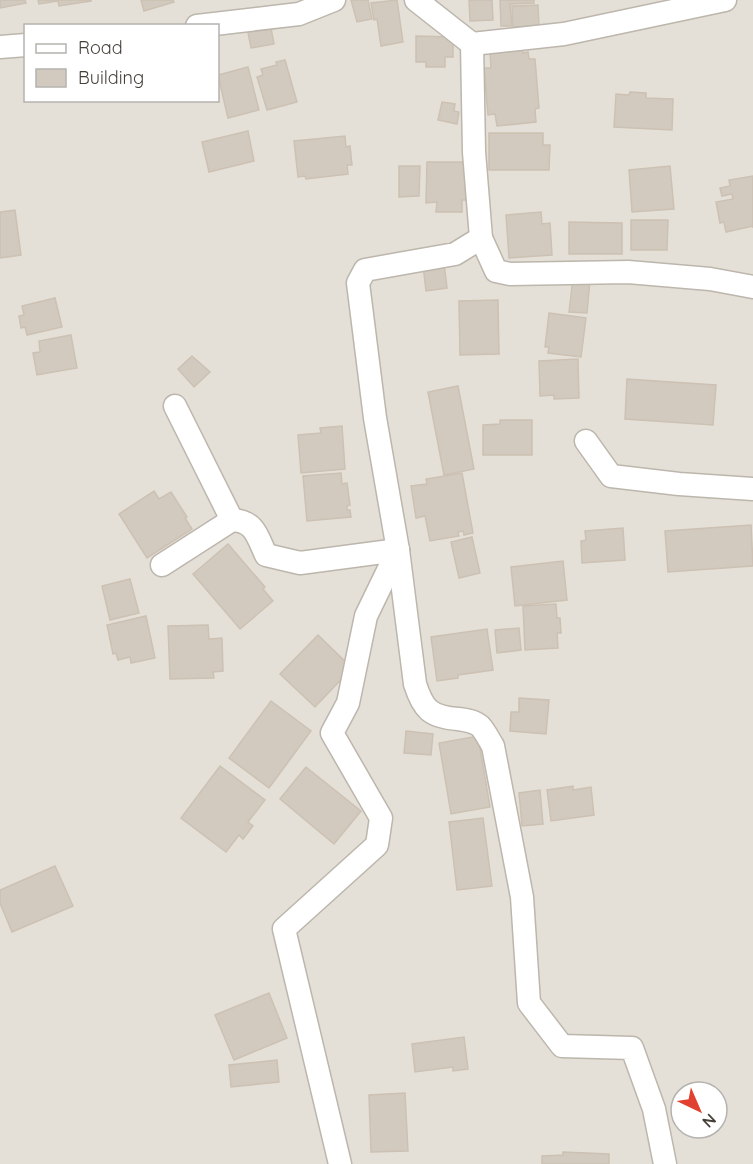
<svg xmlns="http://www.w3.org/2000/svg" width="753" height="1164" viewBox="0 0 753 1164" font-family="Quicksand,sans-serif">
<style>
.residential{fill:#e5e0d7;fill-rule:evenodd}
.building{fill:#d2cabf;stroke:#ccc1b3;stroke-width:1.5}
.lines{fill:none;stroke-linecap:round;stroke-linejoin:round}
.street-casing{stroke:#bcb6ac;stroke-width:25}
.street{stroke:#fff;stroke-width:22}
</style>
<rect width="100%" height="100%" fill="#f2efe8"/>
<!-- residential -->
<path class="residential" d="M 0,0 L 753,0 L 753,1164 L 0,1164 ZM 26,26 L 218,26 L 218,100 L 26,100 ZM 681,1092 L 717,1092 L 717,1128 L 681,1128 Z"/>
<!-- building -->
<g class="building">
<polygon points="0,0 25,0 26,3 0,8"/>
<polygon points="38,0 91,0 91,1 59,6 58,1 39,4"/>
<polygon points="141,0 173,0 174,2 144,11"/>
<polygon points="351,0 368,0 372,19 357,22"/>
<polygon points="397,0 403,42 381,46 377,19 374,20 371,3"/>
<polygon points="469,0 492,0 493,20 470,21"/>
<polygon points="500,0 534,0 534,3 510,4 512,26 501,26"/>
<polygon points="538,5 539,26 513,27 512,6"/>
<polygon points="270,23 274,44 251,48 247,27"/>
<polygon points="416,36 453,37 453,57 445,57 445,67 426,67 426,62 416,62"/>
<polygon points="522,48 523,53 528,52 529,59 535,59 539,108 535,109 536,122 497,126 495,114 488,115 484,68 491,68 490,51"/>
<polygon points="285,60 297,102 267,110 257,77 263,75 261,69 277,65 276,62"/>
<polygon points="248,67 259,110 228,118 218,75"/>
<polygon points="630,92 646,93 646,98 673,99 672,130 614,127 616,94 629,95"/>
<polygon points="442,102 455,104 454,111 459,112 457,124 438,120"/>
<polygon points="248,131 254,161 209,172 202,142"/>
<polygon points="489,133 543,133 543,145 550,145 549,170 489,170"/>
<polygon points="345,136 346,147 350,146 352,165 347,165 348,174 306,179 305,176 298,177 294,141"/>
<polygon points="427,162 465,162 472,200 462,200 462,212 436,212 437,202 426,203"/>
<polygon points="399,166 420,166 419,196 399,197"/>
<polygon points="670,166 674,209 632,212 629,170"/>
<polygon points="753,176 753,228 753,226 726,232 724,222 720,223 716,202 733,199 732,194 722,196 720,188 730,186 729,180"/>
<polygon points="15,210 21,255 0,258 0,212"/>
<polygon points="541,212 542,224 550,223 552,255 509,258 506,215"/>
<polygon points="631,220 668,220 667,250 631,250"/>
<polygon points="569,222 622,223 622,254 569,254"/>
<polygon points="444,263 447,288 426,291 423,265"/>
<polygon points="573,278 590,280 587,313 569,312"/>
<polygon points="55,298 62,327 27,335 25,327 21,328 19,316 24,315 22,306"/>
<polygon points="498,300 499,354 460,355 459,301"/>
<polygon points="549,313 586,318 581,357 548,353 549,347 545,347"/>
<polygon points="71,335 77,368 37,375 33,353 40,352 39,341"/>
<polygon points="192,356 210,372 194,387 178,369"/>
<polygon points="578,359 579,398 554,399 554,395 540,396 539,361"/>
<polygon points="627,379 716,385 713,425 625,419"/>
<polygon points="458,386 474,469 444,475 428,392"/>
<polygon points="500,420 532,420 532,455 483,455 483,425 500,424"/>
<polygon points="342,426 345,469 301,473 298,435 321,433 320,428"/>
<polygon points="341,473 342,484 347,483 350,505 347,506 347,510 350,510 351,517 307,521 303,476"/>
<polygon points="462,473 473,533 464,535 463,531 458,532 459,536 430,541 425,516 416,518 411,486 427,484 426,479"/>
<polygon points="154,491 159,499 171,492 187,517 185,518 192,529 147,558 119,514"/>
<polygon points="751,525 753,566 668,572 665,531"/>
<polygon points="623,528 625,560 582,563 581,541 586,540 585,531"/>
<polygon points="472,537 480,573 459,578 451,542"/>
<polygon points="228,544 265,587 263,589 273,601 240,629 193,574"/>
<polygon points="563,561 567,600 515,606 511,567"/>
<polygon points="130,579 139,613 110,620 102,586"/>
<polygon points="556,604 557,618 560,618 561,633 557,633 558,648 525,650 523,606"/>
<polygon points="146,616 155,658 131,663 130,657 118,660 116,653 113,654 107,625"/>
<polygon points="208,625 209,639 222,638 223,671 213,672 214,678 170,679 168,626"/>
<polygon points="519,628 521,650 497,653 495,630"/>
<polygon points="487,629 493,670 458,675 458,678 437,681 431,637"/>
<polygon points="318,635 352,668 315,707 280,674"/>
<polygon points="519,698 549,700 546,734 510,731 511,712 519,712"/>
<polygon points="271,701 311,731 269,788 229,758"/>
<polygon points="406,731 433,734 431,755 404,753"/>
<polygon points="478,736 490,807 451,814 439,743"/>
<polygon points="220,766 265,800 248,822 253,826 243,839 239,835 226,852 181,818"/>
<polygon points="306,767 361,811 334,844 280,799"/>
<polygon points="573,786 573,790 591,787 594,815 551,821 547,790"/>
<polygon points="540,790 543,824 522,826 519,793"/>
<polygon points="483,818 492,886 457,890 449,822"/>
<polygon points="55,866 73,906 12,932 0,903 0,890"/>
<polygon points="269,993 287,1038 234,1060 215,1015"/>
<polygon points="464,1037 468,1069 453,1071 453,1067 415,1072 412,1044"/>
<polygon points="277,1060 279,1082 231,1087 229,1065"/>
<polygon points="405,1093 408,1151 371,1152 369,1095"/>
<polygon points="563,1152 609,1154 609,1164 542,1164 542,1156 563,1155"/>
</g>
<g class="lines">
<!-- street casing -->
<g class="street-casing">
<g id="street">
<polyline points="416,0 472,44 564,34 725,0"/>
<polyline points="197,26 299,14 334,0"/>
<polyline points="472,44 474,152 481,238 496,271 510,274 628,272 710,279 753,287"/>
<polyline points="0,47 26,45"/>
<path d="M 481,238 L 455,254 L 365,270 L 358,283 L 375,418 L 398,550 L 415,684 C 423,709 430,717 458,719 C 466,720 474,721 480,726 C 485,731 489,740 493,746 L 522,897 L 529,1003 L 562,1046 L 632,1048 L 654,1109 L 665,1164"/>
<polyline points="175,406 232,520"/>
<polyline points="586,441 611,476 679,484 753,489"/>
<path d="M 162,565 L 232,520 C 255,521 257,536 266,555 L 300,563 L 398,550"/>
<polyline points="340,1164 284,929 377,845 381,818 332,733 348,703 366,616 398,550"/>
</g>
</g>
<!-- street -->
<use href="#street" class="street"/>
</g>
<!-- legend -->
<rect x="24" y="24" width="195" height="78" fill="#ffffff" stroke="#b5b2af" stroke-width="1.5"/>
<rect x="36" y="44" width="30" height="9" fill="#ffffff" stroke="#b5b2af" stroke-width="1.5"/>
<text x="78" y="54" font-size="18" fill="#453f38">Road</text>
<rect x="36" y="69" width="30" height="18" fill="#d2cabf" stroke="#b5b2af" stroke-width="1.5"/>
<text x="78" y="84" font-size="18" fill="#453f38">Building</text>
<!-- north arrow -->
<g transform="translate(699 1110) rotate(136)"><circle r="28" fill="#ffffff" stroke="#b5b2af" stroke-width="1.5"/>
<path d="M0-4.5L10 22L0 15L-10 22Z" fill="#e14130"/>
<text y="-9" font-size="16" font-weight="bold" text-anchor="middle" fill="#453f38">N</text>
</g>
</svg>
